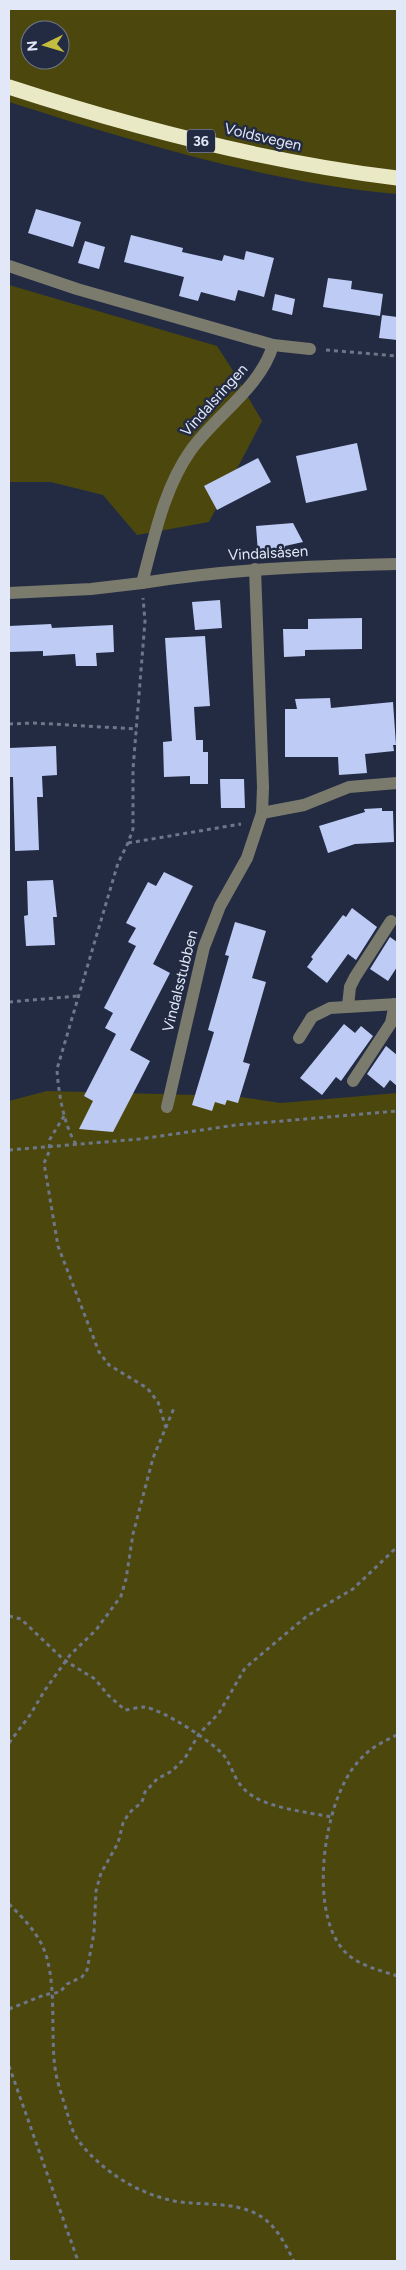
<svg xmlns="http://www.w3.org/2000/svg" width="406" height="2270" viewBox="0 0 406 2270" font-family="Figtree,sans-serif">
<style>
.green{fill:#4c480d;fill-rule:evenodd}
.building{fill:#bdcbf5}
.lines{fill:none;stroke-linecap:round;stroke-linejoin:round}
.path{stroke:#6e768a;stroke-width:3;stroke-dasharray:4 4;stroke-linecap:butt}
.minor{stroke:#7b7b6d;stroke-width:12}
.highway{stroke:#eae9c6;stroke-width:15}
.labels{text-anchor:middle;stroke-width:5;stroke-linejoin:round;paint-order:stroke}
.shield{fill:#232b43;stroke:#a9afc2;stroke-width:1}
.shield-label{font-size:14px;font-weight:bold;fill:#e2e8f8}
.street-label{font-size:15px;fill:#e2e8f8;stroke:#232b43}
</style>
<rect width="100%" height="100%" fill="#232b43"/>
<!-- green -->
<g class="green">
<path d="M 9,9 L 397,9 L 397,194 C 265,182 135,142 9,102 ZM 30,30 L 60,30 L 60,60 L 30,60 Z"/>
<polygon points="9,285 217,346 230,366 262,421 209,522 137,535 103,495 51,482 9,482"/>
<polygon points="47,1091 233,1096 281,1103 397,1093 397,2261 9,2261 9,1101"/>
</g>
<!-- building -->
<g class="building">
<polygon points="36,209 81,222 73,247 28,233"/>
<polygon points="131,235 183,248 182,252 222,261 224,255 244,260 246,251 274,258 264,297 238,290 235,301 201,292 198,301 179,296 184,277 124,262"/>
<polygon points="85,241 105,247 99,269 78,263"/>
<polygon points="328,278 352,281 351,289 383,294 380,316 323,307"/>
<polygon points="275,294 295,299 292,315 272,310"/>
<polygon points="382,315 397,317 397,340 379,338"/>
<polygon points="357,443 367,490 306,503 296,456"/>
<polygon points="258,458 271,482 217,510 204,486"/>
<polygon points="293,523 303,542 285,546 285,551 258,553 256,526"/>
<polygon points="220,600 222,628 195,630 192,602"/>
<polygon points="362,618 362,649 305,650 305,656 284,657 283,629 308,629 308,619"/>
<polygon points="51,624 52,628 113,625 114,652 96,653 97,666 76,666 75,654 43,656 43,651 9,652 9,626"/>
<polygon points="205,636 210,706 194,707 196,740 203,740 203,752 208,752 208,784 190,784 190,776 164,777 163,742 172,741 165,638"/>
<polygon points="330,698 331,708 393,702 396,745 393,745 394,751 365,754 367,773 339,775 338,757 285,757 285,709 297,709 295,699"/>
<polygon points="56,746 57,775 42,776 43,797 37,797 39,850 15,851 13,777 9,777 9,748"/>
<polygon points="220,779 244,779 245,808 221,808"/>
<polygon points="382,808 382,811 393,811 394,842 355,844 328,853 319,826 365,812 364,809"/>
<polygon points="164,872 193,886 153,964 170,973 130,1050 150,1061 113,1132 79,1129 93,1101 84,1096 116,1034 105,1028 113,1013 104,1008 136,946 128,942 136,928 126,923 148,882 156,886"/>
<polygon points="53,880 57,917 53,917 55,945 26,946 24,916 28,915 27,881"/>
<polygon points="352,908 377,927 356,960 348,954 327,983 307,967 313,959 311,957 343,915 346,917"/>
<polygon points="235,922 266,931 252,978 266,982 243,1062 250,1064 238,1103 227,1100 225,1105 215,1102 212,1111 192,1105 214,1032 208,1030 229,956 225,955"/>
<polygon points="390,937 397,942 397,967 388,981 370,969"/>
<polygon points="344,1024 355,1033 361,1026 373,1036 341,1081 336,1077 322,1095 300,1078"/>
<polygon points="386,1046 397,1055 397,1086 390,1080 384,1088 367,1074"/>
</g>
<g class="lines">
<!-- path -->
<g class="path">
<polyline points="326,350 397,356"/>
<polyline points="9,724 34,723 137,729"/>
<polyline points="128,843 241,824"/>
<polyline points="9,1002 78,996"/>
<polyline points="64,1116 50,1139 49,1152 44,1163 58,1246 99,1352 109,1365 147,1388 158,1402 166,1428"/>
<path d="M 76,1144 C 64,1126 58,1091 57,1069 L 118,863 L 128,843 L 133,829 L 133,769 L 145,621 L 143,598"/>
<polyline points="9,1150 140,1139 236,1125 397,1111"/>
<path d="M 9,1616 L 21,1619 L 64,1660 L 95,1679 L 108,1695 L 125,1710 C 131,1709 139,1707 144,1707 C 162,1709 215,1743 225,1757 C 232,1767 235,1781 245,1790 C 263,1808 307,1812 332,1817"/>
<path d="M 397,1735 C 382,1742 368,1749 357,1763 C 324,1801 309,1906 341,1947 C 354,1965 377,1969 397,1976"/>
<polyline points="9,1743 30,1715 45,1690 70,1655 96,1630 121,1596 126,1579 133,1534 153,1458 174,1408"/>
<path d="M 9,1904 C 21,1916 34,1929 42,1945 C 58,1978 50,2032 55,2068 C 57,2082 62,2096 66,2109 C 69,2119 72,2132 78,2140 C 103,2174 149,2201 191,2203 C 216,2205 246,2203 267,2221 C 279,2231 287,2248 294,2261"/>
<polyline points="9,2009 44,1995 60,1992 67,1984 82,1977 87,1970 94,1933 96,1891 101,1873 118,1843 123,1823 129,1813 142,1802 145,1792 157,1779 172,1771 185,1758 199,1734 219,1713 245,1668 307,1616 353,1589 397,1547"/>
<polyline points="9,2066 78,2261"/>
</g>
<!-- minor -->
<g class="minor">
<path d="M 9,266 L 77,289 L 273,345 C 261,387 216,415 191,450 C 164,488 154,538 142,583 L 91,589 L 9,593"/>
<polyline points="273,345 310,349"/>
<path d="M 142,583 C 227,569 311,566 397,564"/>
<polyline points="262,813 304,805 349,787 397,783"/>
<polyline points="348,1006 350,987 355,977 391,921"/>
<polyline points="299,1038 312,1017 330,1008 397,1004"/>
<polyline points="353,1081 391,1023 395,1004"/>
<polyline points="167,1107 204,947 220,906 247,858 262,813 263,787 255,569"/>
</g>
<!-- highway -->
<path class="highway" d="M 9,87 C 135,128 265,162 397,178"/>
</g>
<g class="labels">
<!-- shield labels -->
<rect class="shield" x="187" y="129.5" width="28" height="23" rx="4"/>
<g class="shield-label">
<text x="201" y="146">36</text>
</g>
<!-- street labels -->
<g class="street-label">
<text transform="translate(263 137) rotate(13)" y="5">Voldsvegen</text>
<text transform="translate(214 400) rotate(-48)" y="5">Vindalsringen</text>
<text transform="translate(268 553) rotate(-3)" y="5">Vindalsåsen</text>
<text transform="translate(180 981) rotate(-76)" y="5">Vindalsstubben</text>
</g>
</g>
<!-- border -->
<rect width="406" height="2270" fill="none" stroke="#e2e8f8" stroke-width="20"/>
<!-- north arrow -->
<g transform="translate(45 45) rotate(265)"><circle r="24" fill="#232b43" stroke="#6f778b"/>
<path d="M0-4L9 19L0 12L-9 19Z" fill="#c4bc3e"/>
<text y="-8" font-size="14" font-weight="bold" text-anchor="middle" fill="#e2e8f8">N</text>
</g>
</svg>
